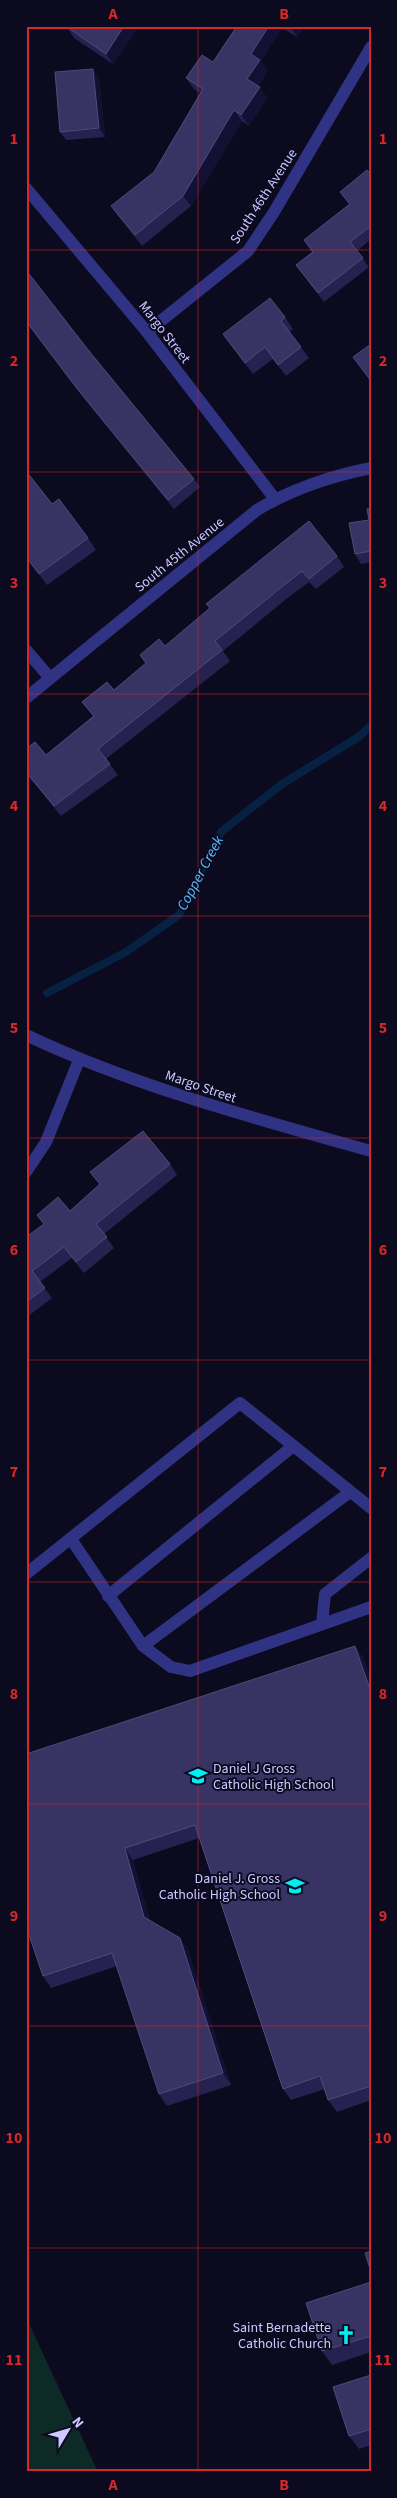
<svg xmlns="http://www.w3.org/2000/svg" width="397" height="2498" viewBox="0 0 397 2498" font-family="'Source Sans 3',sans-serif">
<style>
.green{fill:#0d2a27}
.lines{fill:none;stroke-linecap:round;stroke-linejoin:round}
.stream{stroke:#062142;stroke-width:8}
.minor{stroke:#303383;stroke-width:12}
.wall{fill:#26214f}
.shaded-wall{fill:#141034}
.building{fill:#383362;stroke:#4f4a7b}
.grid{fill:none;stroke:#d62828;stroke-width:1;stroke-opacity:0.55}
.labels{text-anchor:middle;stroke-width:4;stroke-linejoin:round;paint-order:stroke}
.street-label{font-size:14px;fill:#cbc9ff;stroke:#0c0a1f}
.poi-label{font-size:14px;fill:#cbc9ff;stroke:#0c0a1f;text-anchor:end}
.water-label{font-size:15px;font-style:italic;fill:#57bdff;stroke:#0c0a1f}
.neatline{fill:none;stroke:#d62828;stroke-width:2}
.grid-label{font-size:16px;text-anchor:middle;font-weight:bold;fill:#d62828}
</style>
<rect width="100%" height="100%" fill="#0c0a1f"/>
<!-- green -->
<polygon class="green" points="26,2317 98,2472 26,2472"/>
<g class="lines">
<!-- stream -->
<polyline class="stream" points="47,993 126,952 179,915 221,832 282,784 360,736 371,725"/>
<!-- minor -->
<g class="minor">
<polyline points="26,188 147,332 275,499"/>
<polyline points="147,332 248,251 274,212 371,47"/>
<polyline points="26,650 50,678"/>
<path d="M 26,698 L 257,510 C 292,489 331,476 371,468"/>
<path d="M 26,1035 C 136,1087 254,1118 371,1151"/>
<polyline points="26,1172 46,1142 79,1060"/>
<polyline points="71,1539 143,1646 171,1667 190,1671 371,1607"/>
<polyline points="26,1574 240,1403 371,1508"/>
<polyline points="108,1596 292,1447"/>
<polyline points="322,1624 325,1594 371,1558"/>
<polyline points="143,1646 350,1492"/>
</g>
</g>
<!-- wall -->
<g class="wall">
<polygon points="139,26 113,64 74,38 67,27"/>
<polygon points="237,26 304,26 297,37 282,28 261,61 268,70 258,86 267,98 249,126 242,121 191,206 142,246 119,217 111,206 154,172 200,93 194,89 186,78 213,62"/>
<polygon points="99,78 105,137 66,140 60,132"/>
<polygon points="371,175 371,239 357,251 369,267 324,302 296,265 312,252 304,240 349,204 340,192"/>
<polygon points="285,317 293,329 289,332 309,358 286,376 273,359 253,374 223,334"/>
<polygon points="26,322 89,351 194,479 200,487 174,509 82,396"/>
<polygon points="26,471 52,504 88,538 96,550 47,585 26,557"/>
<polygon points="371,508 371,562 361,564 355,554 369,520"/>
<polygon points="337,556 344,567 316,589 309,582 290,596 223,651 230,661 106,759 118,775 61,816 26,773 26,749 46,755 93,716 82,702 114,690 146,664 140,655 165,646 210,609 206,604"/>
<polygon points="170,1164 177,1175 104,1234 114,1248 84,1273 72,1258 40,1282 52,1298 27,1317 26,1316 26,1237 44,1224 37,1215 70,1211 100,1185 90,1172"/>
<polygon points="363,1657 371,1679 371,2100 337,2112 328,2100 325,2089 291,2100 283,2089 199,1838 133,1860 150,1921 188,1950 231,2085 167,2106 159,2094 117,1966 51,1988 43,1976 26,1926"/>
<polygon points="371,2282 371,2352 332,2365 322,2351"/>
<polygon points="371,2375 371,2445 359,2449 349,2436"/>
</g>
<!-- shaded-wall -->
<g class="shaded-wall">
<polygon points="124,26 139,26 113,64 106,54"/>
<polygon points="269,26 281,26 282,28 261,61 268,70 255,90 247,79 251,54"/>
<polygon points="290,26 304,26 297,37"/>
<polygon points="93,69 99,78 105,137 99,128"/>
<polygon points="260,87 267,98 249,126 241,115"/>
<polygon points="234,110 242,121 191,206 183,196"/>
<polygon points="355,1646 363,1657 371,1679 371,1692"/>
<polygon points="125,1848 133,1860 152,1929 144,1917"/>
<polygon points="180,1938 188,1950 231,2085 223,2073"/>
</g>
<!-- building -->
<g class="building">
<polygon points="68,26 124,26 106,54 67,27"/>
<polygon points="237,26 269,26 251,54 260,60 247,79 260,87 241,115 234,110 183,196 135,235 111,206 154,172 203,89 186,78 202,55 213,62"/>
<polygon points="93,69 99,128 60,132 55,72"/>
<polygon points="367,170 371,175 371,226 350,242 363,258 318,293 296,265 313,252 304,240 350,204 340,192"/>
<polygon points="26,270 89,351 194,479 168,500 76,387 26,321"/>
<polygon points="270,298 285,317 281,321 301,347 278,365 265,347 245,363 223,334"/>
<polygon points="371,344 371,381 353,357"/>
<polygon points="26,471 52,504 59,499 88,538 39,574 26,557"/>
<polygon points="371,508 371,551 355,554 349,523 369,520 367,509"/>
<polygon points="309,521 337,556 309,579 302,571 283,586 215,641 222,650 98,749 110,764 54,806 26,772 26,749 35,742 46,755 94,716 82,702 107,682 114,690 146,663 140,655 159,639 165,646 210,608 206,604"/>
<polygon points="143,1131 170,1164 96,1224 107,1237 76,1262 64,1247 32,1271 45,1288 26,1302 26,1237 44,1224 37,1215 58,1197 70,1211 100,1184 90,1172"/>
<polygon points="355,1646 371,1692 371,2086 328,2100 320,2076 283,2089 195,1825 125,1848 144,1917 180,1938 223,2073 159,2094 112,1953 43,1976 26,1926 26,1754"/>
<polygon points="371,2251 371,2272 365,2253"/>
<polygon points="371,2282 371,2336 322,2351 306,2303"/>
<polygon points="371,2375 371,2429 349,2436 333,2387"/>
</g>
<!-- grid -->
<path class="grid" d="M 198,26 L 198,2472M 26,250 L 371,250M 26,472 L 371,472M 26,694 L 371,694M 26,916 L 371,916M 26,1138 L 371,1138M 26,1360 L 371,1360M 26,1582 L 371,1582M 26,1804 L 371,1804M 26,2026 L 371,2026M 26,2248 L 371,2248"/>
<!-- icons -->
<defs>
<g id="school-bare" transform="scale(1.5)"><path d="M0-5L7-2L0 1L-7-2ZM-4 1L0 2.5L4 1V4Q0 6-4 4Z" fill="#00edf4" stroke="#0c0a1f" stroke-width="2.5" paint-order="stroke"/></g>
<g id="church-bare" transform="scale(1.5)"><path d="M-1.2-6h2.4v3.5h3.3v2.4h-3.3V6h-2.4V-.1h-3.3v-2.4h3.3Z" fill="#00edf4" stroke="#0c0a1f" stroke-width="2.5" paint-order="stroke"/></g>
</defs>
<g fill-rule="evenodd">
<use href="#school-bare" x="198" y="1776"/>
<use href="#school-bare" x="295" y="1886"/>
<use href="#church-bare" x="346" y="2335"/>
</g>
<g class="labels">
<!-- street labels -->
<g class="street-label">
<text transform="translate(263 196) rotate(-57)" y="5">South 46th Avenue</text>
<text transform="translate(165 332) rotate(52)" y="5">Margo Street</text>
<text transform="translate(179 554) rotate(-39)" y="5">South 45th Avenue</text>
<text transform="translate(201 1086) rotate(19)" y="5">Margo Street</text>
</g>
<!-- poi labels -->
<g class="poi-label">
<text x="213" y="1773" text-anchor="start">Daniel J Gross<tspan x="213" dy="16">Catholic High School</tspan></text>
<text x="280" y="1883">Daniel J. Gross<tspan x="280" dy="16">Catholic High School</tspan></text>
<text x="331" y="2332">Saint Bernadette<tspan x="331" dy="16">Catholic Church</tspan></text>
</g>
<!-- water labels -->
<g class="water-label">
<text transform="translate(200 873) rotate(-62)" y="5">Copper Creek</text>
</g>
</g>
<!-- border -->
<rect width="397" height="2498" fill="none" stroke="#0c0a1f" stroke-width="55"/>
<!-- north arrow -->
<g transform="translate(68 2430) rotate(52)" stroke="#0c0a1f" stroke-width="4" paint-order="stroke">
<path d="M0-4L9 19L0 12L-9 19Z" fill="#cbc9ff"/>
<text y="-8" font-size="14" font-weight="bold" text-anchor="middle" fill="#cbc9ff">N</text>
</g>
<rect x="28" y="28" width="342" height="2442" class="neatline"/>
<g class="grid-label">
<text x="113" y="19">A</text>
<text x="284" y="19">B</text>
<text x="14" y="144">1</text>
<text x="383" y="144">1</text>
<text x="14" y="366">2</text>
<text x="383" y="366">2</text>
<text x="14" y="588">3</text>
<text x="383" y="588">3</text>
<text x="14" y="811">4</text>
<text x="383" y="811">4</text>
<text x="14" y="1033">5</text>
<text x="383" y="1033">5</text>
<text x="14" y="1255">6</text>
<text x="383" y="1255">6</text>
<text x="14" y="1477">7</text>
<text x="383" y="1477">7</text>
<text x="14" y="1699">8</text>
<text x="383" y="1699">8</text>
<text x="14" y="1921">9</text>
<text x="383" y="1921">9</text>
<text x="14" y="2143">10</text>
<text x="383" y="2143">10</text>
<text x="14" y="2365">11</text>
<text x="383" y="2365">11</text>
<text x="113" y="2490">A</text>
<text x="284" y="2490">B</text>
</g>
</svg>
